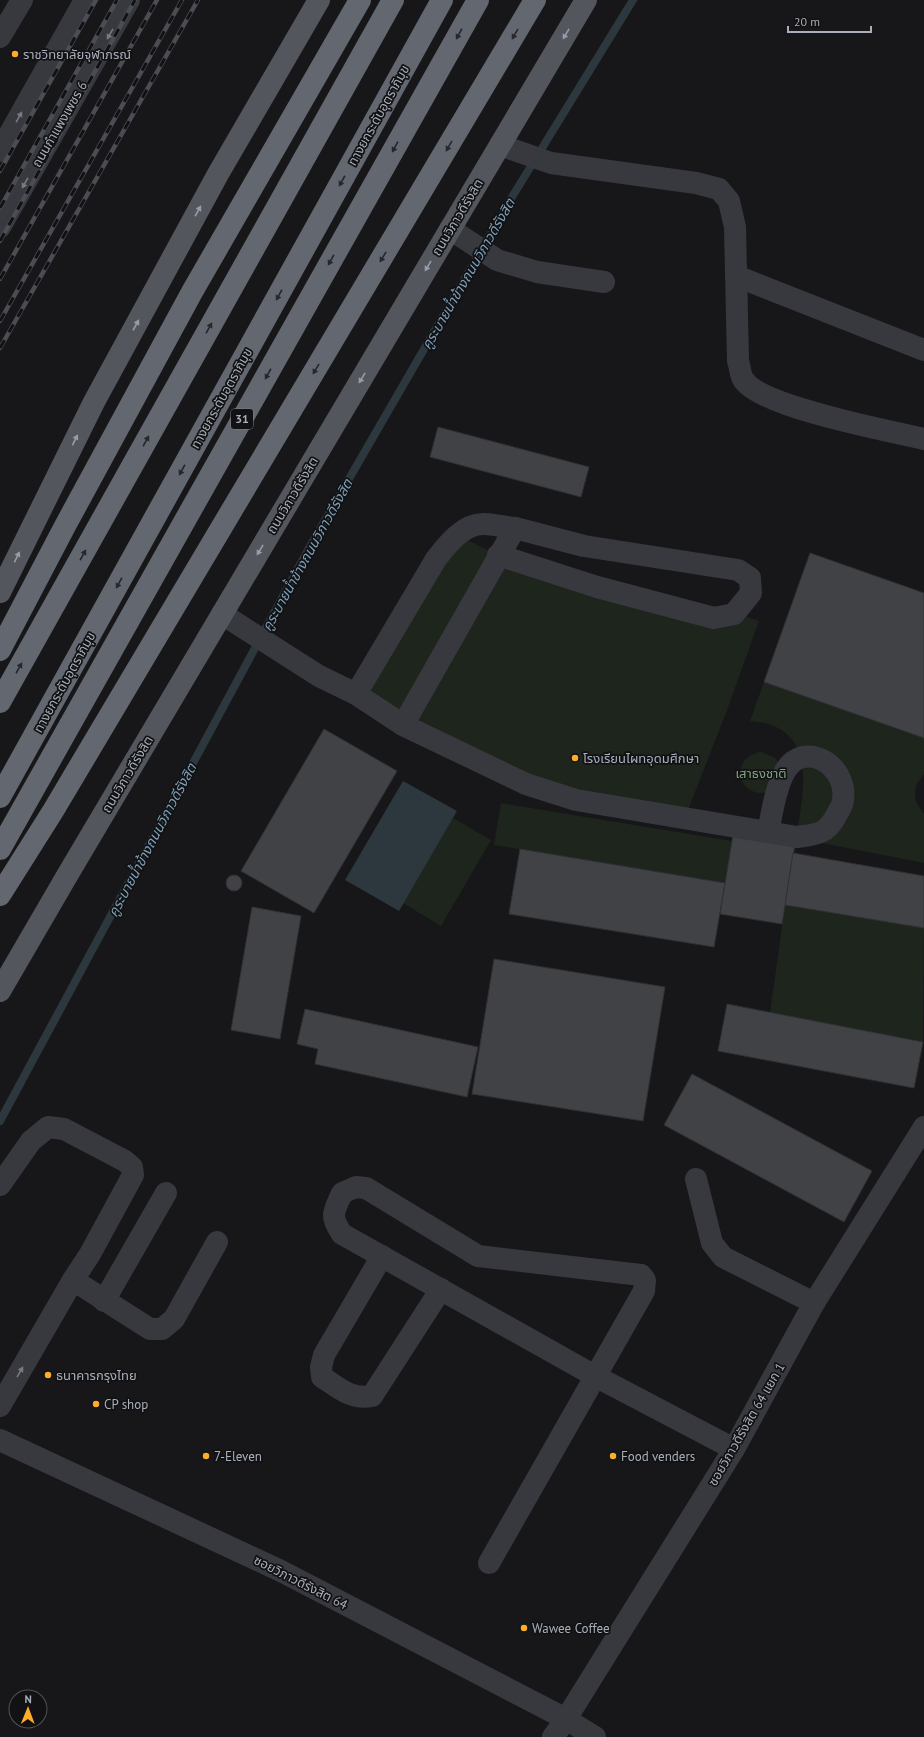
<svg xmlns="http://www.w3.org/2000/svg" width="924" height="1737" viewBox="0 0 924 1737" font-family="'PT Sans','Noto Sans Thai',sans-serif">
<style>
.green{fill:#1d251d}
.water{fill:#2c373e}
.lines{fill:none;stroke-linecap:round;stroke-linejoin:round}
.stream{stroke:#2c373e;stroke-width:8}
.building{fill:#414246;stroke:#313135}
.minor{stroke:#38393f;stroke-width:22}
.major{stroke:#54565e;stroke-width:22}
.highway{stroke:#636770;stroke-width:22}
.rail-casing{stroke:#4b4d54;stroke-width:4.5}
.rail{stroke:#121214;stroke-width:3;stroke-dasharray:9;stroke-linecap:butt}
.highway-bridge{stroke:#636770;stroke-width:22}
.oneway{fill:#767a83}
.oneway2{fill:#26272b}
.oneway3{fill:#979da8}
.poi-dot{fill:#fead2b;stroke:#121214;stroke-width:1.5}
.labels{text-anchor:middle;stroke-width:3.5;stroke-linejoin:round;paint-order:stroke}
.shield{fill:#121214;stroke:#7b8088;stroke-width:1}
.shield-label{font-size:12px;font-weight:bold;fill:#a8afba}
.poi-label{font-size:13px;fill:#a8afba;stroke:#121214;text-anchor:start}
.street-label{font-size:13px;fill:#a8afba;stroke:#121214}
.park-label{font-size:13px;fill:#7ea67f;stroke:#121214}
.water-label{font-size:14px;font-style:italic;fill:#7d9fb7;stroke:#121214}
</style>
<rect width="100%" height="100%" fill="#171719"/>
<!-- green -->
<g class="green">
<polygon points="446,530 517,564 730,611 759,621 726,713 688,810 496,780 357,701"/>
<path d="M 764,682 L 924,738 L 924,774 L 916,785 L 915,794 L 916,802 L 924,814 L 924,863 L 796,838 C 802,800 818,739 768,724 C 762,722 755,722 750,721 Z"/>
<path d="M 762,752 L 775,758 L 779,763 L 769,792 C 737,800 728,756 762,752 Z"/>
<polygon points="501,803 732,841 725,883 494,845"/>
<polygon points="453,818 491,840 441,926 403,903"/>
<polygon points="785,905 924,928 923,1042 770,1013"/>
</g>
<!-- water -->
<polygon class="water" points="403,781 457,811 399,911 345,880"/>
<g class="lines">
<!-- stream -->
<polyline class="stream" points="0,1121 309,548 512,197 633,0"/>
</g>
<!-- building -->
<g class="building">
<polygon points="438,427 589,467 581,497 430,457"/>
<polygon points="810,553 924,593 924,738 764,682"/>
<polygon points="324,729 397,771 314,913 241,871"/>
<polygon points="734,829 796,838 782,924 720,914"/>
<polygon points="520,849 725,883 714,947 509,914"/>
<polygon points="793,853 924,876 924,928 785,905"/>
<circle cx="234" cy="883" r="8"/>
<polygon points="252,907 301,916 280,1039 231,1030"/>
<polygon points="494,959 665,987 643,1121 472,1094"/>
<polygon points="727,1004 923,1042 914,1088 718,1051"/>
<polygon points="305,1009 478,1047 467,1097 315,1064 318,1049 297,1044"/>
<polygon points="692,1074 872,1171 844,1222 664,1125"/>
</g>
<g class="lines">
<!-- minor -->
<g class="minor">
<polyline points="0,37 22,0"/>
<path d="M 500,145 L 551,163 L 696,183 L 719,189 L 729,201 L 735,227 L 738,361 C 740,366 740,374 743,379 C 759,407 890,431 924,439"/>
<polyline points="0,151 85,0"/>
<polyline points="0,227 129,0"/>
<polyline points="450,229 497,260 537,272 604,282"/>
<polyline points="736,276 924,350"/>
<polyline points="498,555 597,587 714,618 734,614 751,593 750,578 738,570 584,546 515,528"/>
<path d="M 222,614 L 319,676 L 356,694 L 403,725 L 526,784 L 576,800 L 797,837 C 804,836 815,835 821,832 C 828,829 834,820 837,814 C 839,810 843,805 843,800 C 848,764 802,738 784,773 C 775,790 772,813 768,832"/>
<path d="M 356,694 L 436,559 C 447,545 463,524 483,524 C 493,524 504,527 515,528 L 403,725"/>
<polyline points="696,1179 712,1243 723,1257 814,1303"/>
<polyline points="0,1185 31,1141 48,1127 64,1129 125,1161 132,1167 133,1175 90,1254 73,1280 150,1329 162,1329 174,1319 217,1242"/>
<path d="M 382,1256 L 324,1355 L 321,1367 L 322,1377 C 339,1388 351,1400 372,1396 L 441,1289"/>
<polyline points="104,1301 166,1193"/>
<polyline points="0,1406 73,1280"/>
<polyline points="0,1440 281,1571 566,1719 595,1737"/>
<path d="M 489,1563 L 644,1291 L 645,1280 L 641,1275 L 478,1256 L 366,1188 L 356,1187 L 342,1193 C 334,1212 329,1215 342,1234 L 595,1376 L 734,1449"/>
<polyline points="553,1737 566,1719 734,1449 814,1303 924,1127"/>
</g>
<!-- major -->
<g class="major">
<polyline points="0,592 94,402 218,174 319,0"/>
<polyline points="0,991 68,874 586,0"/>
</g>
<!-- highway -->
<g class="highway">
<polyline points="0,702 393,0"/>
<polyline points="0,797 442,0"/>
<polyline points="0,849 478,0"/>
<polyline points="0,895 53,811 535,0"/>
</g>
<!-- rail casing -->
<g class="rail-casing">
<g id="rail">
<polyline points="0,171 96,0"/>
<polyline points="0,208 117,0"/>
<polyline points="0,241 135,0"/>
<polyline points="0,279 157,0"/>
<polyline points="0,321 182,0"/>
<polyline points="0,348 198,0"/>
</g>
</g>
<!-- rail -->
<use href="#rail" class="rail"/>
<!-- highway-bridge -->
<polyline class="highway-bridge" points="0,650 65,526 192,292 360,0"/>
</g>
<!-- one-way arrows -->
<defs><path id="oneway-solid" d="M-6-.8H1V-3.2L6.5 0L1 3.2V.8H-6Z"/></defs>
<g class="oneway">
<use href="#oneway-solid" transform="translate(110 34) rotate(120)"/>
<use href="#oneway-solid" transform="translate(19 117) rotate(-61)"/>
<use href="#oneway-solid" transform="translate(25 183) rotate(120)"/>
<use href="#oneway-solid" transform="translate(20 1372) rotate(-60)"/>
</g>
<g class="oneway2">
<use href="#oneway-solid" transform="translate(459 34) rotate(119)"/>
<use href="#oneway-solid" transform="translate(515 34) rotate(120)"/>
<use href="#oneway-solid" transform="translate(449 146) rotate(120)"/>
<use href="#oneway-solid" transform="translate(395 147) rotate(119)"/>
<use href="#oneway-solid" transform="translate(342 181) rotate(119)"/>
<use href="#oneway-solid" transform="translate(383 257) rotate(121)"/>
<use href="#oneway-solid" transform="translate(331 260) rotate(119)"/>
<use href="#oneway-solid" transform="translate(279 295) rotate(119)"/>
<use href="#oneway-solid" transform="translate(209 328) rotate(-61)"/>
<use href="#oneway-solid" transform="translate(316 369) rotate(121)"/>
<use href="#oneway-solid" transform="translate(268 374) rotate(119)"/>
<use href="#oneway-solid" transform="translate(146 441) rotate(-61)"/>
<use href="#oneway-solid" transform="translate(182 470) rotate(119)"/>
<use href="#oneway-solid" transform="translate(83 555) rotate(-61)"/>
<use href="#oneway-solid" transform="translate(119 583) rotate(119)"/>
<use href="#oneway-solid" transform="translate(19 668) rotate(-61)"/>
</g>
<g class="oneway3">
<use href="#oneway-solid" transform="translate(566 34) rotate(121)"/>
<use href="#oneway-solid" transform="translate(198 211) rotate(-61)"/>
<use href="#oneway-solid" transform="translate(428 266) rotate(121)"/>
<use href="#oneway-solid" transform="translate(136 325) rotate(-61)"/>
<use href="#oneway-solid" transform="translate(362 378) rotate(121)"/>
<use href="#oneway-solid" transform="translate(75 440) rotate(-64)"/>
<use href="#oneway-solid" transform="translate(260 550) rotate(121)"/>
<use href="#oneway-solid" transform="translate(17 557) rotate(-64)"/>
</g>
<!-- markers -->
<g class="poi-dot">
<circle cx="15" cy="54" r="4"/>
<circle cx="575" cy="758" r="4"/>
<circle cx="48" cy="1375" r="4"/>
<circle cx="96" cy="1404" r="4"/>
<circle cx="206" cy="1456" r="4"/>
<circle cx="613" cy="1456" r="4"/>
<circle cx="524" cy="1628" r="4"/>
</g>
<g class="labels">
<!-- shield labels -->
<rect class="shield" x="231" y="409" width="22" height="20" rx="3"/>
<g class="shield-label">
<text x="242" y="423">31</text>
</g>
<!-- poi labels -->
<g class="poi-label">
<text x="23" y="59">ราชวิทยาลัยจุฬาภรณ์</text>
<text x="583" y="763">โรงเรียนไผทอุดมศึกษา</text>
<text x="56" y="1380">ธนาคารกรุงไทย</text>
<text x="104" y="1409">CP shop</text>
<text x="214" y="1461">7-Eleven</text>
<text x="621" y="1461">Food venders</text>
<text x="532" y="1633">Wawee Coffee</text>
</g>
<!-- street labels -->
<g class="street-label">
<text transform="translate(378 115) rotate(-61)" y="5">ทางยกระดับอุตราภิมุข</text>
<text transform="translate(59 124) rotate(-60)" y="5">ถนนกำแพงเพชร 6</text>
<text transform="translate(457 217) rotate(-59)" y="5">ถนนวิภาวดีรังสิต</text>
<text transform="translate(221 398) rotate(-61)" y="5">ทางยกระดับอุตราภิมุข</text>
<text transform="translate(292 495) rotate(-59)" y="5">ถนนวิภาวดีรังสิต</text>
<text transform="translate(64 682) rotate(-61)" y="5">ทางยกระดับอุตราภิมุข</text>
<text transform="translate(127 774) rotate(-59)" y="5">ถนนวิภาวดีรังสิต</text>
<text transform="translate(746 1424) rotate(-60)" y="5">ซอยวิภาวดีรังสิต 64 แยก 1</text>
<text transform="translate(301 1582) rotate(27)" y="5">ซอยวิภาวดีรังสิต 64</text>
</g>
<!-- park labels -->
<g class="park-label">
<text x="761" y="778">เสาธงชาติ</text>
</g>
<!-- water labels -->
<g class="water-label">
<text transform="translate(468 274) rotate(-60)" y="5">คูระบายน้ำข้างถนนวิภาวดีรังสิต</text>
<text transform="translate(307 555) rotate(-61)" y="5">คูระบายน้ำข้างถนนวิภาวดีรังสิต</text>
<text transform="translate(152 840) rotate(-62)" y="5">คูระบายน้ำข้างถนนวิภาวดีรังสิต</text>
</g>
</g>
<!-- north arrow -->
<g transform="translate(28 1709) rotate(1)"><circle r="19" fill="#121214" stroke="#4e5156"/>
<path d="M0-3L7 15L0 10L-7 15Z" fill="#fead2b"/>
<text y="-6" font-size="11" font-weight="bold" text-anchor="middle" fill="#a8afba">N</text>
</g>
<!-- scale -->
<path d="M788 26v6h83v-6" fill="none" stroke="#a8afba" stroke-width="2"/>
<text x="794" y="26" font-size="12" fill="#a8afba" stroke="#121214" stroke-width="3" paint-order="stroke">20 m</text>
</svg>
